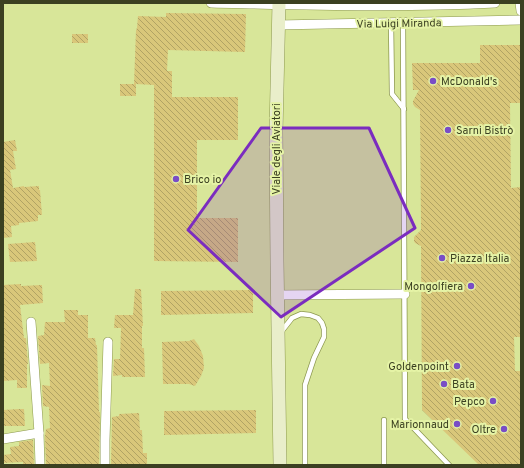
<svg xmlns="http://www.w3.org/2000/svg" width="524" height="468" viewBox="0 0 524 468" font-family="Overpass,sans-serif">
<style>
.building{fill:url(#building-back-hatch)}
.lines{fill:none;stroke-linecap:round;stroke-linejoin:round}
.lane-casing{stroke:#8d994f;stroke-width:6}
.street-casing{stroke:#8d994f;stroke-width:10}
.secondary-casing{stroke:#8d994f;stroke-width:14}
.lane{stroke:#fff;stroke-width:4.5}
.street{stroke:#fff;stroke-width:9}
.secondary{stroke:#e9eeca;stroke-width:13}
.marked{fill:#7b2cbf;fill-opacity:0.2;stroke:#7b2cbf;stroke-width:3;stroke-linejoin:round}
.poi-dot{fill:#794dc6;stroke:#e5f3a6;stroke-width:1.5}
.labels{text-anchor:middle;stroke-width:4;stroke-linejoin:round;paint-order:stroke}
.street-label{font-size:11px;fill:#3b4021;stroke:#e5f3a6}
.poi-label{font-size:11px;fill:#3b4021;stroke:#e5f3a6;text-anchor:start}
</style>
<defs>
<pattern id="building-back-hatch" width="6" height="6" patternUnits="userSpaceOnUse"><rect width="6" height="6" fill="#d9c77a"/><path d="M-1 5l2 2M0 0l6 6M5-1l2 2" fill="none" stroke="#b1a364"/></pattern>
</defs>
<rect width="100%" height="100%" fill="#d8e699"/>
<!-- building -->
<g class="building">
<polygon points="166,13 246,14 245,52 168,50 167,71 172,71 172,97 238,97 238,140 197,140 197,218 238,218 238,262 154,261 154,85 136,84 136,96 120,96 120,84 134,84 136,30 137,28 138,16 166,17"/>
<rect x="72" y="34" width="16" height="9"/>
<polygon points="480,45 521,45 521,103 510,103 511,188 521,187 521,337 514,337 515,371 521,371 521,465 479,465 422,410 421,246 415,243 414,241 414,237 421,230 420,110 415,107 413,104 413,101 419,90 413,90 412,63 480,63"/>
<polygon points="15,140 17,151 13,151 16,169 10,170 13,188 24,186 24,187 39,186 39,190 40,190 42,215 38,215 38,221 19,223 19,225 11,226 12,237 3,238 3,142"/>
<polygon points="35,242 37,261 10,262 8,244"/>
<polygon points="21,284 21,286 42,285 43,303 20,305 24,338 26,338 28,364 27,364 27,388 17,388 17,380 3,381 3,285"/>
<polygon points="135,289 141,289 143,326 142,326 142,348 144,348 145,377 122,377 122,375 113,376 114,359 120,359 121,328 114,328 115,315 133,315"/>
<polygon points="253,290 253,313 161,315 161,291"/>
<polygon points="64,310 78,310 78,315 88,315 88,338 95,338 96,345 97,345 99,412 100,412 99,465 46,465 45,436 46,429 50,428 49,407 43,406 42,385 50,386 49,363 40,364 38,336 44,335 45,322 65,322"/>
<polygon points="194,339 199,346 203,356 204,368 201,376 195,386 189,384 163,384 162,342 189,341"/>
<polygon points="19,409 24,409 25,426 3,426 3,410"/>
<polygon points="256,410 256,433 164,435 164,411"/>
<polygon points="139,413 140,430 142,430 143,453 147,453 147,465 111,465 112,417 119,416 119,414"/>
<polygon points="33,440 34,465 23,465 23,462 3,463 3,455 11,454 10,447 19,446 19,442"/>
</g>
<g class="lines">
<!-- lane casing -->
<g class="lane-casing">
<g id="lane">
<polyline points="391,23 392,94 404,109"/>
<polyline points="403,23 405,419 449,465"/>
<polyline points="281,332 292,318 301,314 310,315 318,318 322,323 324,329 324,337 314,358 305,385 305,465"/>
<polyline points="384,420 384,465"/>
</g>
</g>
<!-- street casing -->
<g class="street-casing">
<g id="street">
<path d="M 211,3 C 306,5 400,8 495,3"/>
<polyline points="520,3 521,11"/>
<polyline points="278,25 521,20"/>
<polyline points="277,295 405,294"/>
<polyline points="31,322 39,433 40,465"/>
<polyline points="3,439 39,433"/>
<polyline points="105,465 105,440 108,342"/>
</g>
</g>
<!-- secondary casing -->
<g class="secondary-casing">
<polyline id="secondary" points="279,3 276,131 277,261 280,465"/>
</g>
<!-- lane -->
<use href="#lane" class="lane"/>
<!-- street -->
<use href="#street" class="street"/>
<!-- secondary -->
<use href="#secondary" class="secondary"/>
</g>
<!-- marked area -->
<path class="marked" d="M 261,128 L 369,128 L 415,228 L 281,317 L 188,230 Z"/>
<!-- markers -->
<g class="poi-dot">
<circle cx="433" cy="81" r="4"/>
<circle cx="448" cy="130" r="4"/>
<circle cx="176" cy="179" r="4"/>
<circle cx="442" cy="258" r="4"/>
<circle cx="471" cy="286" r="4"/>
<circle cx="457" cy="366" r="4"/>
<circle cx="444" cy="384" r="4"/>
<circle cx="493" cy="401" r="4"/>
<circle cx="457" cy="424" r="4"/>
<circle cx="504" cy="429" r="4"/>
</g>
<g class="labels">
<!-- street labels -->
<g class="street-label">
<text transform="translate(399 23) rotate(-1)" y="4">Via Luigi Miranda</text>
<text transform="translate(276 149) rotate(-90)" y="4">Viale degli Aviatori</text>
</g>
<!-- poi labels -->
<g class="poi-label">
<text x="441" y="85">McDonald's</text>
<text x="456" y="134">Sarni Bistrò</text>
<text x="184" y="183">Brico io</text>
<text x="450" y="262">Piazza Italia</text>
<text x="463" y="290" text-anchor="end">Mongolfiera</text>
<text x="449" y="370" text-anchor="end">Goldenpoint</text>
<text x="452" y="388">Bata</text>
<text x="485" y="405" text-anchor="end">Pepco</text>
<text x="449" y="428" text-anchor="end">Marionnaud</text>
<text x="496" y="433" text-anchor="end">Oltre</text>
</g>
</g>
<!-- border -->
<rect width="524" height="468" fill="none" stroke="#3b4021" stroke-width="8"/>
</svg>
